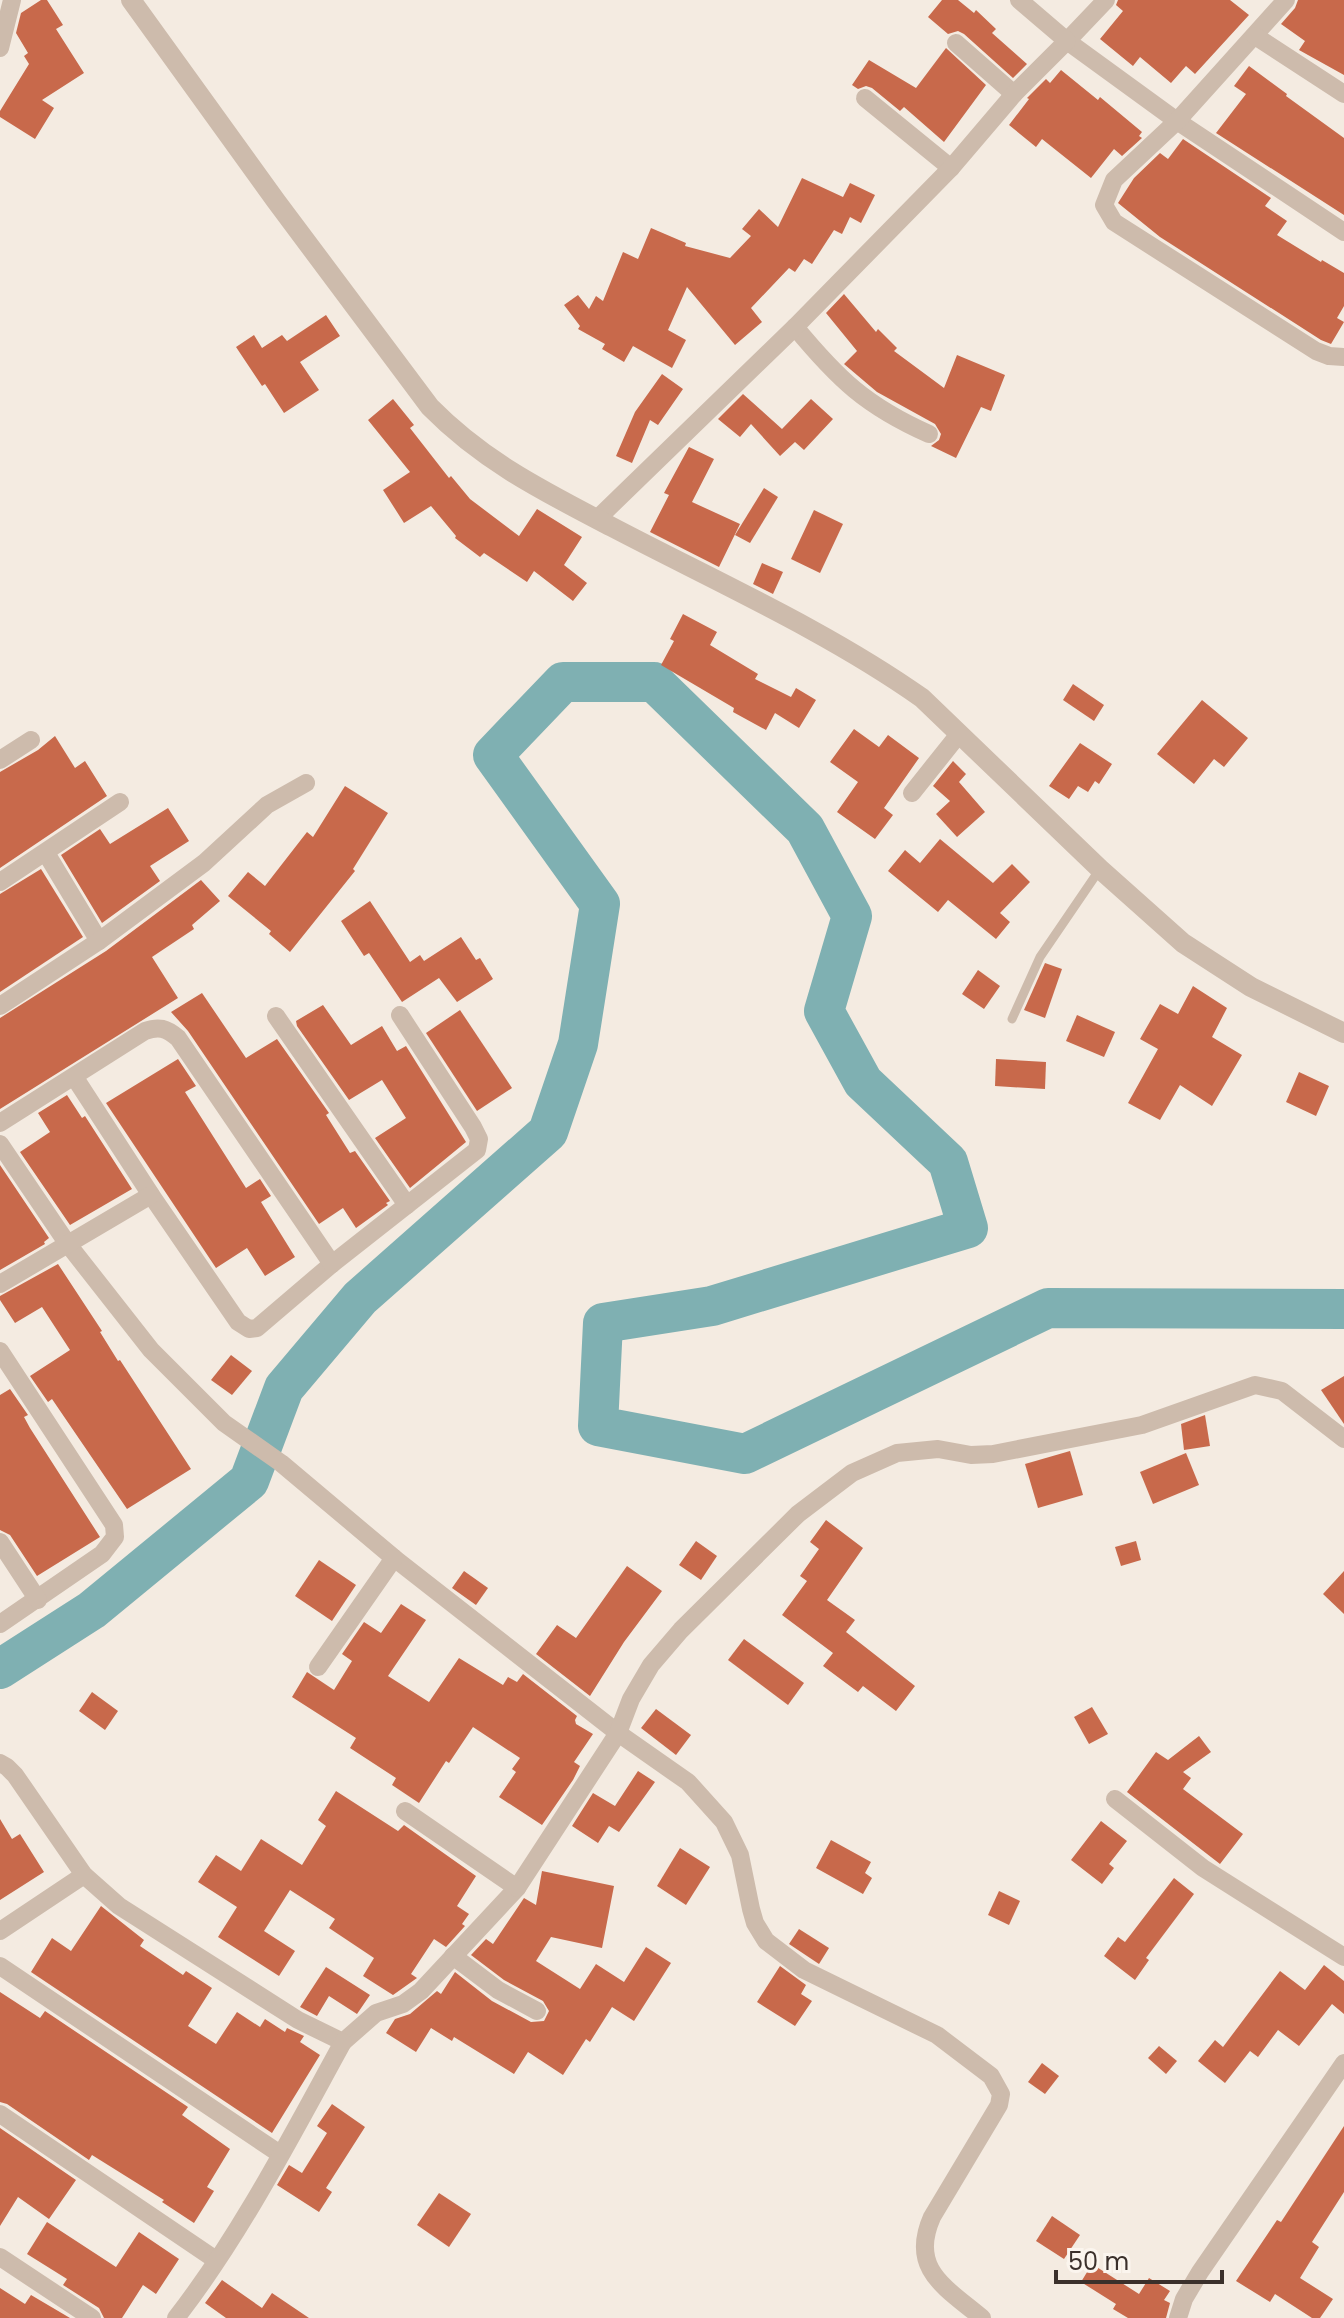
<svg xmlns="http://www.w3.org/2000/svg" width="1344" height="2318" viewBox="0 0 1344 2318" font-family="Poppins,sans-serif">
<style>
.lines{fill:none;stroke-linecap:round;stroke-linejoin:round}
.river{stroke:#7fb0b2;stroke-width:40}
.building{fill:#c8694b}
.service{stroke:#cdbbac;stroke-width:9}
.minor{stroke:#cdbbac;stroke-width:18}
.tertiary{stroke:#cdbbac;stroke-width:20}
</style>
<rect width="100%" height="100%" fill="#f4ebe1"/>
<g class="lines">
<!-- river -->
<polyline class="river" points="0,1669 92,1610 249,1481 284,1388 360,1298 548,1132 578,1044 600,904 493,755 563,682 654,682 805,829 852,916 824,1011 863,1082 948,1162 968,1228 712,1306 603,1323 598,1426 745,1454 1048,1308 1344,1309"/>
</g>
<!-- building -->
<g class="building">
<polygon points="41,0 47,0 63,25 56,29 84,73 42,100 54,108 35,139 0,117 0,111 29,64 24,56 28,53 16,33 21,13"/>
<polygon points="942,0 958,0 974,13 976,10 996,29 992,33 1027,64 1013,78 964,34 958,31 948,34 928,17"/>
<polygon points="1118,0 1230,0 1249,15 1195,74 1186,66 1171,83 1140,57 1133,66 1100,39 1123,11 1116,5"/>
<polygon points="1298,0 1344,0 1344,75 1299,50 1305,41 1281,24 1295,8"/>
<polygon points="946,48 986,85 944,142 904,107 900,111 872,88 866,86 858,89 852,85 869,60 916,88"/>
<polygon points="1249,66 1287,94 1286,96 1344,138 1344,215 1216,133 1246,94 1234,86"/>
<polygon points="1061,70 1098,100 1100,97 1142,132 1139,136 1142,138 1122,156 1114,149 1091,178 1042,139 1036,147 1009,125 1029,99 1027,98 1046,79 1050,83"/>
<polygon points="1183,139 1271,198 1265,206 1287,221 1277,235 1321,262 1322,260 1344,273 1344,306 1337,318 1344,322 1331,344 1321,340 1160,237 1118,203 1134,178 1160,153 1168,159"/>
<polygon points="802,178 843,197 850,183 875,195 861,223 850,217 842,234 834,230 812,264 804,259 795,272 789,268 751,308 762,322 735,345 687,287 668,330 686,340 672,368 633,346 624,362 602,349 605,344 578,329 580,326 564,305 578,295 589,309 596,296 603,301 623,252 638,259 651,228 686,243 685,246 730,258 751,236 742,229 759,209 778,227"/>
<polygon points="844,294 876,332 878,329 897,348 894,351 944,388 957,355 1005,375 991,411 981,407 956,458 931,446 939,440 941,434 935,424 877,392 844,364 857,351 826,313"/>
<polygon points="326,315 340,336 300,362 319,390 284,413 265,384 262,386 236,347 254,335 262,348 282,335 287,341"/>
<polygon points="662,374 683,389 658,425 650,420 632,463 616,456 635,412"/>
<polygon points="743,394 782,429 811,399 833,419 804,450 795,442 780,456 751,424 740,437 718,419"/>
<polygon points="393,399 414,425 410,428 449,478 451,476 470,499 519,536 537,509 582,537 564,565 587,583 573,601 534,571 527,582 484,553 480,557 455,538 456,536 431,506 404,523 383,490 410,472 368,420"/>
<polygon points="689,447 714,459 692,502 740,524 719,567 650,532 669,495 664,493"/>
<polygon points="764,488 778,497 750,543 735,535"/>
<polygon points="814,510 843,524 820,573 791,559"/>
<polygon points="762,563 783,572 773,594 753,584"/>
<polygon points="683,614 717,632 710,645 758,674 755,679 791,697 796,688 816,700 799,728 775,713 766,730 733,712 734,708 661,665 674,641 670,639"/>
<polygon points="1073,684 1104,705 1094,721 1063,700"/>
<polygon points="1202,700 1248,738 1224,767 1214,759 1194,784 1157,754"/>
<polygon points="854,729 879,747 888,735 919,758 884,808 893,815 875,839 837,812 858,782 830,762"/>
<polygon points="55,736 75,768 85,761 107,796 0,868 0,772 38,750"/>
<polygon points="1080,743 1112,764 1099,784 1095,781 1088,792 1078,786 1069,799 1049,786"/>
<polygon points="953,761 966,774 959,782 985,812 957,837 936,814 950,801 933,786"/>
<polygon points="345,786 388,813 353,869 355,871 290,952 269,934 271,931 228,896 248,872 265,886 307,832 313,837"/>
<polygon points="168,808 189,841 150,866 160,881 102,923 61,855 100,829 110,844"/>
<polygon points="940,839 993,883 1012,864 1030,882 1000,913 1010,922 996,939 948,900 938,912 888,871 905,850 920,863"/>
<polygon points="41,869 83,937 0,992 0,894"/>
<polygon points="201,880 220,901 192,925 194,929 152,957 178,998 0,1109 0,1018 106,951"/>
<polygon points="370,901 410,962 420,955 424,961 461,937 476,960 480,958 493,979 457,1002 439,978 402,1002 369,953 364,956 341,921"/>
<polygon points="1045,963 1062,969 1045,1018 1024,1010"/>
<polygon points="978,970 1000,986 984,1009 962,994"/>
<polygon points="1193,986 1227,1008 1212,1037 1242,1055 1212,1106 1180,1085 1160,1120 1128,1103 1158,1049 1140,1039 1160,1004 1178,1014"/>
<polygon points="202,993 246,1058 277,1039 329,1113 326,1115 350,1153 355,1151 390,1201 386,1203 388,1205 356,1228 343,1208 319,1224 188,1031 171,1012"/>
<polygon points="323,1005 351,1045 382,1026 397,1051 406,1046 466,1142 410,1188 375,1138 406,1118 382,1080 349,1100 297,1026 296,1021"/>
<polygon points="460,1010 512,1088 477,1111 426,1033"/>
<polygon points="1077,1015 1115,1032 1104,1057 1066,1041"/>
<polygon points="178,1059 196,1086 185,1092 246,1188 260,1179 271,1196 261,1202 295,1257 265,1276 247,1248 216,1268 106,1103"/>
<polygon points="996,1059 1046,1062 1045,1089 995,1086"/>
<polygon points="1299,1072 1329,1086 1316,1116 1286,1102"/>
<polygon points="67,1095 82,1118 85,1116 132,1189 70,1225 20,1152 50,1132 38,1113"/>
<polygon points="0,1165 49,1238 44,1242 45,1244 0,1270"/>
<polygon points="58,1264 102,1331 100,1332 118,1361 120,1360 191,1469 127,1509 52,1399 48,1402 30,1376 70,1350 42,1307 15,1323 0,1300 0,1296"/>
<polygon points="231,1355 252,1371 232,1395 211,1380"/>
<polygon points="1344,1376 1344,1424 1321,1390"/>
<polygon points="10,1389 28,1415 24,1417 30,1428 100,1537 37,1576 10,1535 0,1530 0,1395"/>
<polygon points="1205,1415 1210,1446 1184,1450 1181,1424"/>
<polygon points="1070,1451 1083,1495 1038,1508 1025,1464"/>
<polygon points="1186,1453 1199,1485 1153,1504 1140,1472"/>
<polygon points="826,1520 863,1548 827,1600 855,1620 846,1632 915,1686 896,1711 863,1686 858,1692 823,1666 833,1653 782,1615 807,1581 800,1576 819,1549 810,1542"/>
<polygon points="696,1541 717,1556 701,1580 679,1565"/>
<polygon points="1136,1541 1141,1560 1121,1566 1115,1547"/>
<polygon points="319,1560 356,1585 332,1621 295,1596"/>
<polygon points="627,1566 662,1591 624,1642 590,1696 536,1654 557,1625 576,1638"/>
<polygon points="464,1571 488,1588 476,1605 452,1588"/>
<polygon points="1344,1571 1344,1614 1323,1594"/>
<polygon points="401,1604 426,1620 388,1676 429,1702 459,1658 503,1685 508,1677 517,1682 523,1674 577,1716 575,1720 576,1724 593,1734 574,1762 580,1766 573,1780 542,1825 499,1797 516,1772 512,1769 520,1758 473,1727 449,1763 446,1761 419,1803 392,1785 396,1778 350,1748 356,1738 292,1697 307,1672 334,1690 352,1661 342,1654 364,1622 381,1633"/>
<polygon points="744,1639 804,1683 788,1705 728,1660"/>
<polygon points="92,1692 118,1711 105,1730 79,1711"/>
<polygon points="1092,1707 1108,1734 1089,1744 1074,1717"/>
<polygon points="656,1709 691,1735 676,1755 641,1728"/>
<polygon points="1199,1736 1211,1752 1183,1772 1191,1778 1183,1789 1243,1834 1220,1864 1127,1792 1156,1752 1168,1760"/>
<polygon points="638,1771 655,1782 619,1832 609,1826 598,1843 572,1826 593,1793 615,1806"/>
<polygon points="336,1791 398,1831 404,1825 476,1876 457,1906 469,1914 462,1924 465,1926 446,1947 434,1939 411,1974 417,1978 393,1995 363,1976 374,1958 329,1928 335,1919 290,1890 264,1931 295,1951 279,1976 218,1937 237,1907 198,1882 216,1855 241,1871 261,1839 302,1865 326,1826 318,1820"/>
<polygon points="0,1819 12,1839 20,1834 44,1872 0,1900"/>
<polygon points="1101,1821 1127,1841 1109,1864 1114,1868 1102,1884 1071,1860"/>
<polygon points="831,1840 871,1862 865,1873 872,1878 863,1894 816,1868"/>
<polygon points="680,1848 710,1867 686,1905 657,1886"/>
<polygon points="542,1871 614,1886 602,1948 551,1937 536,1961 580,1989 596,1964 624,1982 646,1947 671,1963 634,2021 612,2007 590,2042 586,2039 563,2075 528,2052 514,2074 454,2037 452,2041 431,2028 416,2052 386,2033 395,2019 410,2014 437,1991 441,1994 455,1972 492,2001 531,2022 544,2021 549,2011 543,2001 504,1980 471,1955 486,1939 493,1944 524,1898 536,1905"/>
<polygon points="1174,1878 1194,1894 1146,1958 1149,1960 1135,1980 1104,1956 1118,1937 1125,1942"/>
<polygon points="999,1891 1020,1901 1009,1925 988,1915"/>
<polygon points="101,1906 144,1940 140,1946 183,1975 186,1971 212,1988 188,2026 216,2044 237,2012 260,2027 265,2019 285,2032 287,2028 304,2036 300,2042 320,2055 272,2133 31,1972 52,1938 71,1951"/>
<polygon points="799,1929 829,1948 819,1964 789,1944"/>
<polygon points="1324,1965 1344,1981 1344,2014 1332,2004 1299,2046 1278,2030 1258,2057 1250,2051 1225,2083 1198,2061 1215,2040 1223,2047 1280,1971 1305,1990"/>
<polygon points="780,1966 806,1985 801,1994 812,2001 795,2026 757,2002"/>
<polygon points="326,1967 370,1995 357,2014 329,1996 317,2016 300,2007"/>
<polygon points="0,1992 40,2018 45,2011 188,2107 182,2115 230,2149 207,2187 214,2191 194,2223 162,2202 164,2200 92,2155 89,2160 7,2104 0,2102"/>
<polygon points="1159,2046 1177,2061 1166,2074 1148,2058"/>
<polygon points="1042,2063 1059,2076 1045,2094 1028,2082"/>
<polygon points="332,2104 365,2127 326,2188 332,2192 319,2212 277,2185 289,2165 302,2173 327,2133 317,2126"/>
<polygon points="1344,2126 1344,2192 1312,2242 1319,2247 1300,2278 1333,2299 1320,2318 1312,2318 1275,2294 1270,2302 1236,2281 1277,2220 1281,2222"/>
<polygon points="0,2128 76,2180 49,2219 18,2197 0,2226"/>
<polygon points="439,2193 471,2214 449,2247 417,2225"/>
<polygon points="1052,2216 1080,2235 1064,2259 1036,2241"/>
<polygon points="47,2222 116,2267 139,2232 179,2259 156,2294 143,2285 122,2318 104,2318 99,2308 63,2285 67,2279 27,2254"/>
<polygon points="1092,2264 1139,2294 1149,2278 1170,2291 1164,2300 1170,2303 1166,2318 1128,2318 1113,2309 1116,2304 1081,2282"/>
<polygon points="222,2280 262,2308 272,2293 309,2318 226,2318 205,2303"/>
<polygon points="0,2288 25,2304 31,2295 70,2318 0,2318"/>
</g>
<g class="lines">
<!-- service -->
<polyline class="service" points="1012,1019 1040,957 1100,869"/>
<!-- minor -->
<g class="minor">
<polyline points="1106,0 1067,41 1177,121 1344,232"/>
<polyline points="1286,0 1177,121 1114,180 1104,205 1114,222 1316,351 1329,356 1344,357"/>
<polyline points="1255,36 1344,94"/>
<polyline points="956,43 1014,94"/>
<polyline points="0,48 12,0"/>
<polyline points="865,98 951,168"/>
<path d="M 795,327 C 838,379 866,406 929,434"/>
<polyline points="597,519 795,327 951,168 1014,94 1067,41 1019,0"/>
<polyline points="0,760 31,740"/>
<polyline points="912,793 959,734"/>
<polyline points="46,853 99,941"/>
<polyline points="0,882 120,802"/>
<polyline points="0,1006 99,941 204,863 267,805 306,783"/>
<polyline points="276,1016 407,1205"/>
<polyline points="75,1078 151,1195 238,1322 249,1329 257,1328 332,1264 477,1150 479,1139 473,1127 400,1015"/>
<path d="M 0,1123 L 145,1031 C 159,1026 166,1028 178,1038 L 332,1264"/>
<path d="M 0,1144 L 67,1243 L 151,1350 L 224,1423 L 281,1463 L 394,1558 L 618,1733 L 688,1782 L 724,1822 L 740,1855 L 751,1909 L 755,1923 L 766,1941 L 804,1970 L 937,2035 L 991,2076 L 1001,2094 L 999,2105 L 932,2217 C 909,2269 945,2287 982,2318"/>
<polyline points="0,1284 151,1195"/>
<polyline points="0,1351 114,1525 115,1537 102,1554 0,1624"/>
<polyline points="0,1542 38,1600"/>
<polyline points="318,1667 394,1558"/>
<polyline points="0,1763 7,1767 15,1775 84,1875 119,1906 298,2020 343,2042 376,2013 403,2004 421,1991 517,1888 618,1733 631,1699 651,1665 681,1630 798,1514 852,1473 897,1453 938,1449 971,1455 993,1454 1142,1425 1255,1385 1282,1391 1344,1439"/>
<polyline points="1115,1799 1203,1868 1344,1957"/>
<polyline points="405,1811 517,1888"/>
<polyline points="0,1931 84,1875"/>
<polyline points="453,1956 498,1990 537,2011"/>
<polyline points="0,1966 280,2154"/>
<polyline points="0,2114 216,2260"/>
<polyline points="0,2257 92,2318"/>
<path d="M 176,2318 C 240,2236 293,2133 343,2042"/>
<polyline points="1178,2318 1184,2299 1200,2272 1344,2063"/>
</g>
<!-- tertiary -->
<path class="tertiary" d="M 131,0 L 276,201 L 430,407 C 484,462 545,492 612,527 C 715,581 827,631 922,698 L 1100,869 L 1183,943 L 1251,987 L 1344,1033"/>
</g>
<!-- scale -->
<path d="M1056 2270v12h166v-12" fill="none" stroke="#3b302b" stroke-width="4"/>
<text x="1068" y="2270" font-size="24" fill="#3b302b" stroke="#fbf5ee" stroke-width="6" paint-order="stroke">50 m</text>
</svg>
